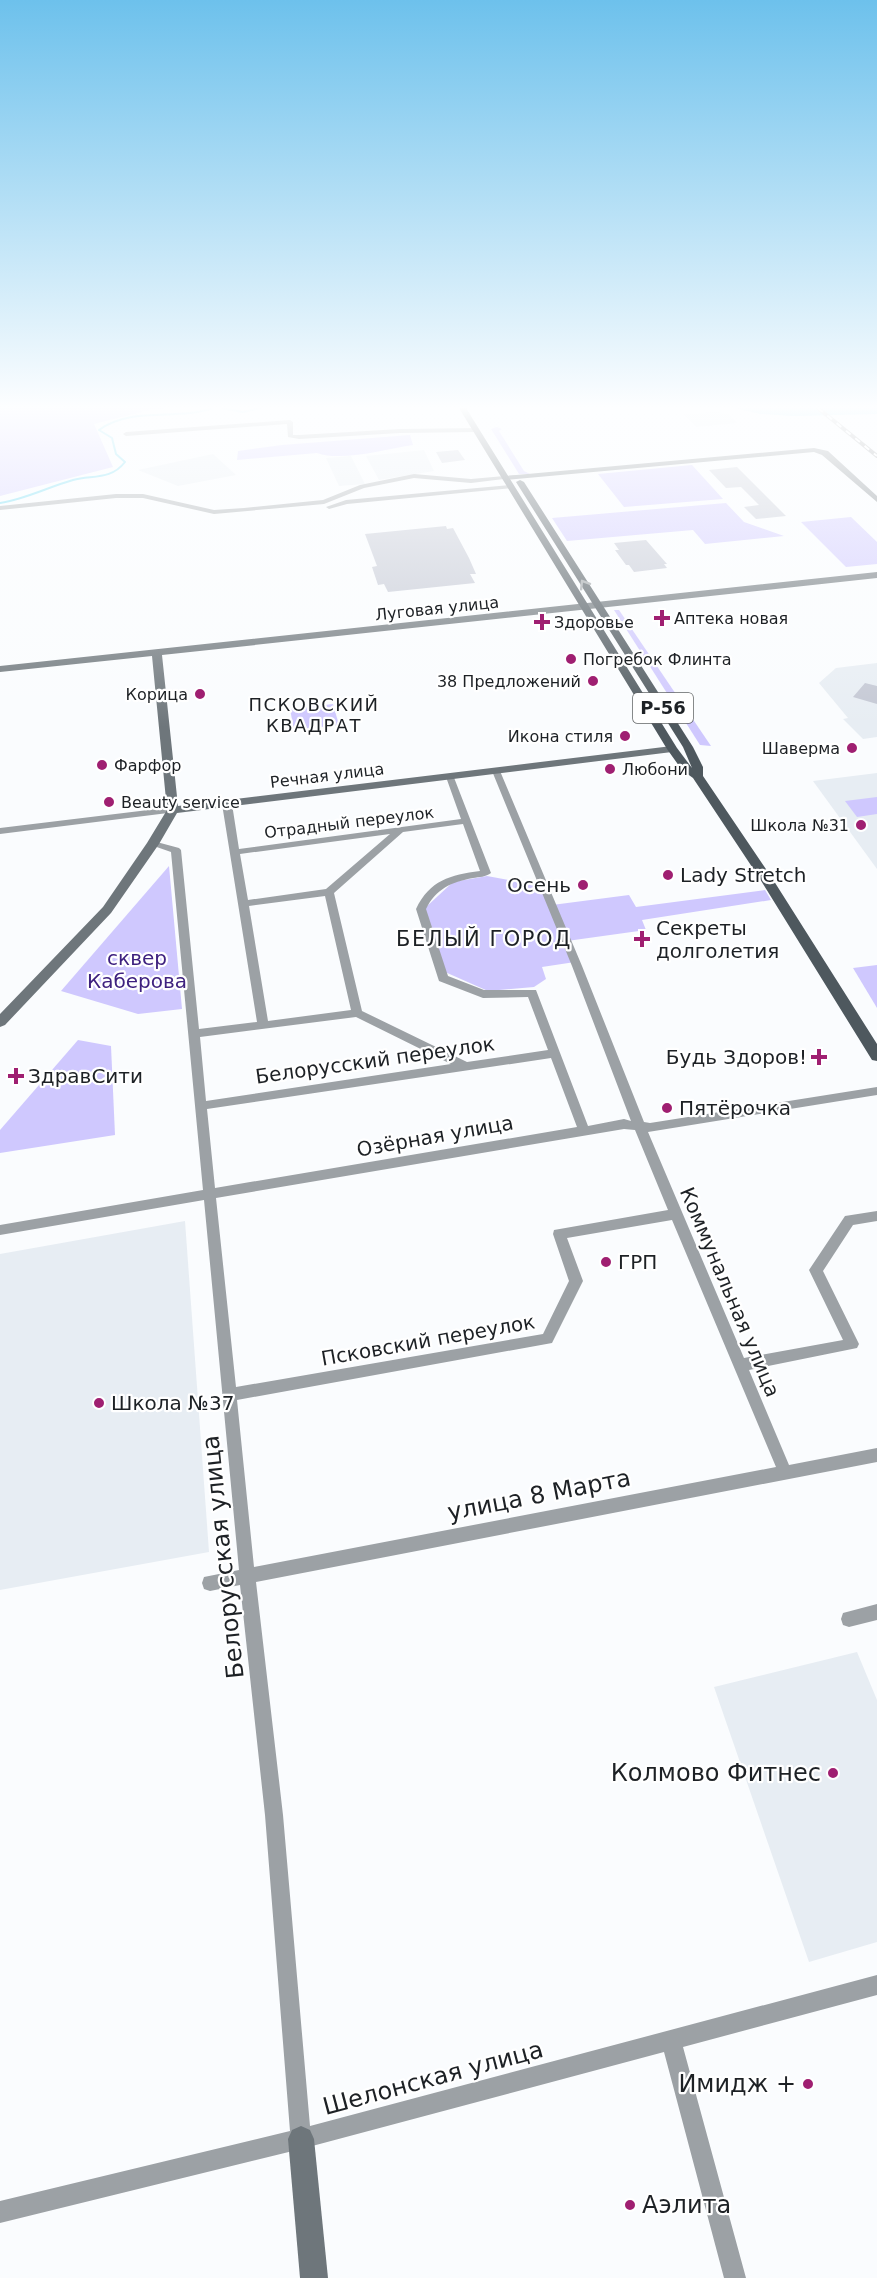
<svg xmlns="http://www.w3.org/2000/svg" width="877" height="2278" viewBox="0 0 877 2278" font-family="'DejaVu Sans',sans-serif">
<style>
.built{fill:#e7edf3}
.green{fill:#cfc8fe}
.water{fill:#55d5f1}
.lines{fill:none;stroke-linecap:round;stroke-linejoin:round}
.stream{stroke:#55d5f1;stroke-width:2}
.river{fill:#55d5f1;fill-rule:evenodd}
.building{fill:#c3c7d3}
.street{fill:#9ca1a5;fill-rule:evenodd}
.secondary{fill:#6e767b;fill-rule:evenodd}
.primary{fill:#4e585e;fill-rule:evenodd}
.rail-casing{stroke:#75787b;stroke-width:4}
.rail{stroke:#fff;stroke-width:2;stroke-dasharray:6;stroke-linecap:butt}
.oneway{stroke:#9ea3a6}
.poi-dot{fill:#9f1f71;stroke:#fff;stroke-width:2}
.labels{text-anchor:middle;stroke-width:4.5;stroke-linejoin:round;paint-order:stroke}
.far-street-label{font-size:16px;fill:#1d2125;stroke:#fff}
.far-poi-label{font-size:16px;fill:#1d2125;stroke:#fff;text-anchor:start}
.far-neighbourhood-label{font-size:18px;letter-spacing:1.5px;fill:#1d2125;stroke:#fff}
.shield{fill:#fff;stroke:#616466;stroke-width:1.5}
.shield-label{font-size:18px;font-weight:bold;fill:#1d2125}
.poi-label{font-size:20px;fill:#1d2125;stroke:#fff;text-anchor:start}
.park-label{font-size:20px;fill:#3e217f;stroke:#fff}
.street-label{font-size:20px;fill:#1d2125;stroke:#fff}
.neighbourhood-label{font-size:21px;letter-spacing:1.5px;fill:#1d2125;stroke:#fff}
.near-street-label{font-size:24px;fill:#1d2125;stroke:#fff}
.near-poi-label{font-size:24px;fill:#1d2125;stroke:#fff;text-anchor:end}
</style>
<rect width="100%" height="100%" fill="#fafcfe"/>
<!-- built -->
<g class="built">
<polygon points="717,412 728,414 737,423 696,427 684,414"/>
<polygon points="424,450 434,471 379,480 366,456"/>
<polygon points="213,454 236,475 178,486 138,470"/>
<polygon points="351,456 365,484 339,486 326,458"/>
<polygon points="877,663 877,737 863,739 843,719 848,718 819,683 836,668"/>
<polygon points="877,773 877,869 813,781"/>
<polygon points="185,1221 209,1552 0,1590 0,1254"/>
<polygon points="857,1652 877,1700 877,1942 809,1962 714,1687"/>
</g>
<!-- green -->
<g class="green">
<polygon points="0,408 177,408 153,409 94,424 113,467 0,496"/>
<polygon points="497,427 502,429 499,431 524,471 530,474 519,474 491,429"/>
<path d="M 410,435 L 413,445 C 386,449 342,462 317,453 L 237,460 L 238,451 L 282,445 Z"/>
<polygon points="692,465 723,499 624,507 598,474"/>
<polygon points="726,503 744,522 784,536 705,544 693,530 567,541 552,518"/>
<polygon points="851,517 877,542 877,564 846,567 801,522"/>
<polygon points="614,610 619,610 711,746 700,745"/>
<polygon points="333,704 339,725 294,730 290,709"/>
<polygon points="877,797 877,814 857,817 845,801"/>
<polygon points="169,866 182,1009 138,1014 61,991"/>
<polygon points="487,876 542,886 552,905 629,895 636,907 765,890 771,900 642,920 646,930 567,941 575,962 542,967 546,979 534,987 488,991 445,972 425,908 453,882"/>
<polygon points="877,965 877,1008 853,968"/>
<polygon points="78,1040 111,1046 115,1135 0,1153 0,1130"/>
</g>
<!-- water -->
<polygon class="water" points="735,408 877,409 877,414 793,416 760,414"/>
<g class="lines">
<!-- stream -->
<g class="stream">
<polyline points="222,408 243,412 260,408"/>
<path d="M 0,503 C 26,499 48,487 73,480 C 93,475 111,480 125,462 L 116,454 L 112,438 L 99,430 C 132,406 177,421 213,408"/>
</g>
<!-- river -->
<polygon class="river" points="753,408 877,408 877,411 758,411"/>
</g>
<!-- building -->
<g class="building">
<polygon points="458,450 465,460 442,463 436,452"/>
<polygon points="737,467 786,516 756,519 744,507 759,505 741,487 726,488 709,470"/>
<polygon points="446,526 447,529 453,528 469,558 476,574 470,574 475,583 388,592 384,584 378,585 372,567 377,566 365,534"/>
<polygon points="646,540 667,564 664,564 667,568 634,572 629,565 626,565 615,550 619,550 614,543"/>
<polygon points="865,683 877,686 877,704 853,697"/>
</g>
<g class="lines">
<!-- street -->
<g class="street">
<polygon points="290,420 293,422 293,435 299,435 400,429 476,428 479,430 476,432 400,433 299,439 288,437 287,424 126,436 123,434 126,432"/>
<polygon points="414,474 471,479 517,475 520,477 471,483 414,478 364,488 324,504 214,514 143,498 116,498 0,510 0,506 116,494 143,494 214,510 244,508 323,500 360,485"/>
<polygon points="511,485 514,487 513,488 347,504 329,509 326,507 346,500"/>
<path d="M 496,768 L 500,771 L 582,966 L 644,1122 L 650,1123 L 877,1087 L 877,1095 L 648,1132 L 744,1358 L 843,1340 L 809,1270 L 845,1216 L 877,1211 L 877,1221 L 853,1225 L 823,1271 L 859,1344 L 857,1348 L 749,1370 L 789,1465 L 877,1448 L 877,1462 L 256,1582 L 283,1815 L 310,2126 L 877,1975 L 877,1995 L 683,2047 L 746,2278 L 724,2278 L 664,2052 L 301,2149 L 0,2223 L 0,2201 L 290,2131 L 265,1815 L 240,1585 L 210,1591 L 204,1589 L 202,1583 L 204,1577 L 239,1570 L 204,1200 L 0,1235 L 0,1225 L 203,1190 L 171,852 L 148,844 L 153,841 L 179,848 L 181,850 L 199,1029 L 257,1022 L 222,804 L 227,801 L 232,804 L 239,849 L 461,819 L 446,777 L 447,775 L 453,775 L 491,873 C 486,877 479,877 473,878 C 451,882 436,889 426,909 L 448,976 L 484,990 L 536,990 L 588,1126 L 624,1119 L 631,1121 L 572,966 L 492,771 ZM 463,824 L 480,871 C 450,875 430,880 416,909 L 438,978 L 439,981 L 483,998 L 528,997 L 548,1050 L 467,1062 L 362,1011 L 334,893 L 403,832 ZM 390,834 L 326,889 L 248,900 L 240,854 ZM 325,896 L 351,1010 L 268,1021 L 249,906 ZM 356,1017 L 451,1064 L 206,1101 L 200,1037 ZM 551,1058 L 577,1127 L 215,1188 L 207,1109 ZM 624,1129 L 635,1130 L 668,1210 L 554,1230 L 553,1234 L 569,1281 L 543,1334 L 236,1387 L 216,1198 ZM 672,1220 L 776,1467 L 254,1567 L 237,1400 L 552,1343 L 583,1281 L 567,1238 Z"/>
<polygon points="173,807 178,810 176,812 0,834 0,828"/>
<polygon points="877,1604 877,1620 849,1627 843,1625 841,1619 843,1613"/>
</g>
<!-- secondary -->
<g class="secondary">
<polygon points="814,448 828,451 877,496 877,502 822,455 814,452 506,480 502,478 506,476"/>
<polygon points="877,572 877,578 162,655 178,806 672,746 677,749 672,752 177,813 159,844 111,913 5,1025 0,1027 0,1014 103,907 147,843 167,810 152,656 0,672 0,666"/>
<polygon points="301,2126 310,2130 314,2139 328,2278 300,2278 288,2139 292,2130"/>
</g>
<!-- primary -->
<polygon class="primary" points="459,408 466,408 677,748 692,768 683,747 516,482 520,480 524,482 693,747 703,767 703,776 772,878 877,1044 877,1061 872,1060 760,879 693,778 682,770 667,749"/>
<!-- rail casing -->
<g class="rail-casing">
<polyline id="rail" points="818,408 877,456"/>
</g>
<!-- rail -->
<use href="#rail" class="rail"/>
</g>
<!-- one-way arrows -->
<defs><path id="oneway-chevron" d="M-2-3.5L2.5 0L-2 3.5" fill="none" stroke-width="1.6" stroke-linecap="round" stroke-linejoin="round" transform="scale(1.5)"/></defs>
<use class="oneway" href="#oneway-chevron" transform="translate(584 584) rotate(-122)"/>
<!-- sky -->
<linearGradient id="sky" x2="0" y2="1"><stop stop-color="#6dc1ec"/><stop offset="0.56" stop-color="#fdfeff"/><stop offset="1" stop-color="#fdfeff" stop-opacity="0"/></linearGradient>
<rect width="877" height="727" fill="url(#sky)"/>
<!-- markers -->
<g class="poi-dot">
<path d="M659 609h6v6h6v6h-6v6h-6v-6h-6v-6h6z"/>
<path d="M539 613h6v6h6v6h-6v6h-6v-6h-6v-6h6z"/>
<circle cx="571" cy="659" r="6"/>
<circle cx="593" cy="681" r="6"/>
<circle cx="200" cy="694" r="6"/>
<circle cx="625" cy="736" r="6"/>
<circle cx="852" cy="748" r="6"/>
<circle cx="102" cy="765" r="6"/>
<circle cx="610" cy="769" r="6"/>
<circle cx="109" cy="802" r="6"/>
<circle cx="861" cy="825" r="6"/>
<circle cx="668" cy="875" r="6"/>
<circle cx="583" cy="885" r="6"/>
<path d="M639 930h6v6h6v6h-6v6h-6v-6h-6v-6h6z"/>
<path d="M816 1048h6v6h6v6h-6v6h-6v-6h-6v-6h6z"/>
<path d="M13 1067h6v6h6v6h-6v6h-6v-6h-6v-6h6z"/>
<circle cx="667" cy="1108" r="6"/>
<circle cx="606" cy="1262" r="6"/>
<circle cx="99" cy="1403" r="6"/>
<circle cx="833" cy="1773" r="6"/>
<circle cx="808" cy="2084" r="6"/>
<circle cx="630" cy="2205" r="6"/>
</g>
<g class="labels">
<!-- far-street labels -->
<g class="far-street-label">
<text transform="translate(437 608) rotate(-6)" y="6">Луговая улица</text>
<text transform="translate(327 775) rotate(-7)" y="6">Речная улица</text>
<text transform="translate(349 822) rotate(-7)" y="6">Отрадный переулок</text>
</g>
<!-- far-poi labels -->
<g class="far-poi-label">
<text x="674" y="624">Аптека новая</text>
<text x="554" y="628">Здоровье</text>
<text x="583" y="665">Погребок Флинта</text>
<text x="581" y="687" text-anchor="end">38 Предложений</text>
<text x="188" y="700" text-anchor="end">Корица</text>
<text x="613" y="742" text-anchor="end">Икона стиля</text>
<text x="840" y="754" text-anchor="end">Шаверма</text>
<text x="114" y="771">Фарфор</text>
<text x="622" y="775">Любони</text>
<text x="121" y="808">Beauty service</text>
<text x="849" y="831" text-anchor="end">Школа №31</text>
</g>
<!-- far-neighbourhood labels -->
<g class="far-neighbourhood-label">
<text x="314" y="711">ПСКОВСКИЙ<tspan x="314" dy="21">КВАДРАТ</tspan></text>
</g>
<!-- shield labels -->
<rect class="shield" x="633" y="693" width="60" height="30" rx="4.5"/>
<g class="shield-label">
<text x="663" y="714">Р-56</text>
</g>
<!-- poi labels -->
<g class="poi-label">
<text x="680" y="882">Lady Stretch</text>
<text x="571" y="892" text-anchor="end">Осень</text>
<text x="656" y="935">Секреты<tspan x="656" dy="23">долголетия</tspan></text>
<text x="807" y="1064" text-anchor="end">Будь Здоров!</text>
<text x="28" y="1083">ЗдравСити</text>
<text x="679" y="1115">Пятёрочка</text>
<text x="618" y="1269">ГРП</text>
<text x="111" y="1410">Школа №37</text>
</g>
<!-- park labels -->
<g class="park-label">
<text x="137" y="965">сквер<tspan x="137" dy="23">Каберова</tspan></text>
</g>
<!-- street labels -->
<g class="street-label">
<text transform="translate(375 1060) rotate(-8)" y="7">Белорусский переулок</text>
<text transform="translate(435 1136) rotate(-10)" y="7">Озёрная улица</text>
<text transform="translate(730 1292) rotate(67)" y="7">Коммунальная улица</text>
<text transform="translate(428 1340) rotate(-10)" y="7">Псковский переулок</text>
</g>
<!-- neighbourhood labels -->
<g class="neighbourhood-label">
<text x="484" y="946">БЕЛЫЙ ГОРОД</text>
</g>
<!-- near-street labels -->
<g class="near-street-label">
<text transform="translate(539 1495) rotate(-11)" y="8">улица 8 Марта</text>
<text transform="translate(223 1557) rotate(-96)" y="8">Белорусская улица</text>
<text transform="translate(433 2078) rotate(-15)" y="8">Шелонская улица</text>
</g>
<!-- near-poi labels -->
<g class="near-poi-label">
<text x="821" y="1781">Колмово Фитнес</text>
<text x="796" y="2092">Имидж +</text>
<text x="642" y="2213" text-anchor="start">Аэлита</text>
</g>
</g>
</svg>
